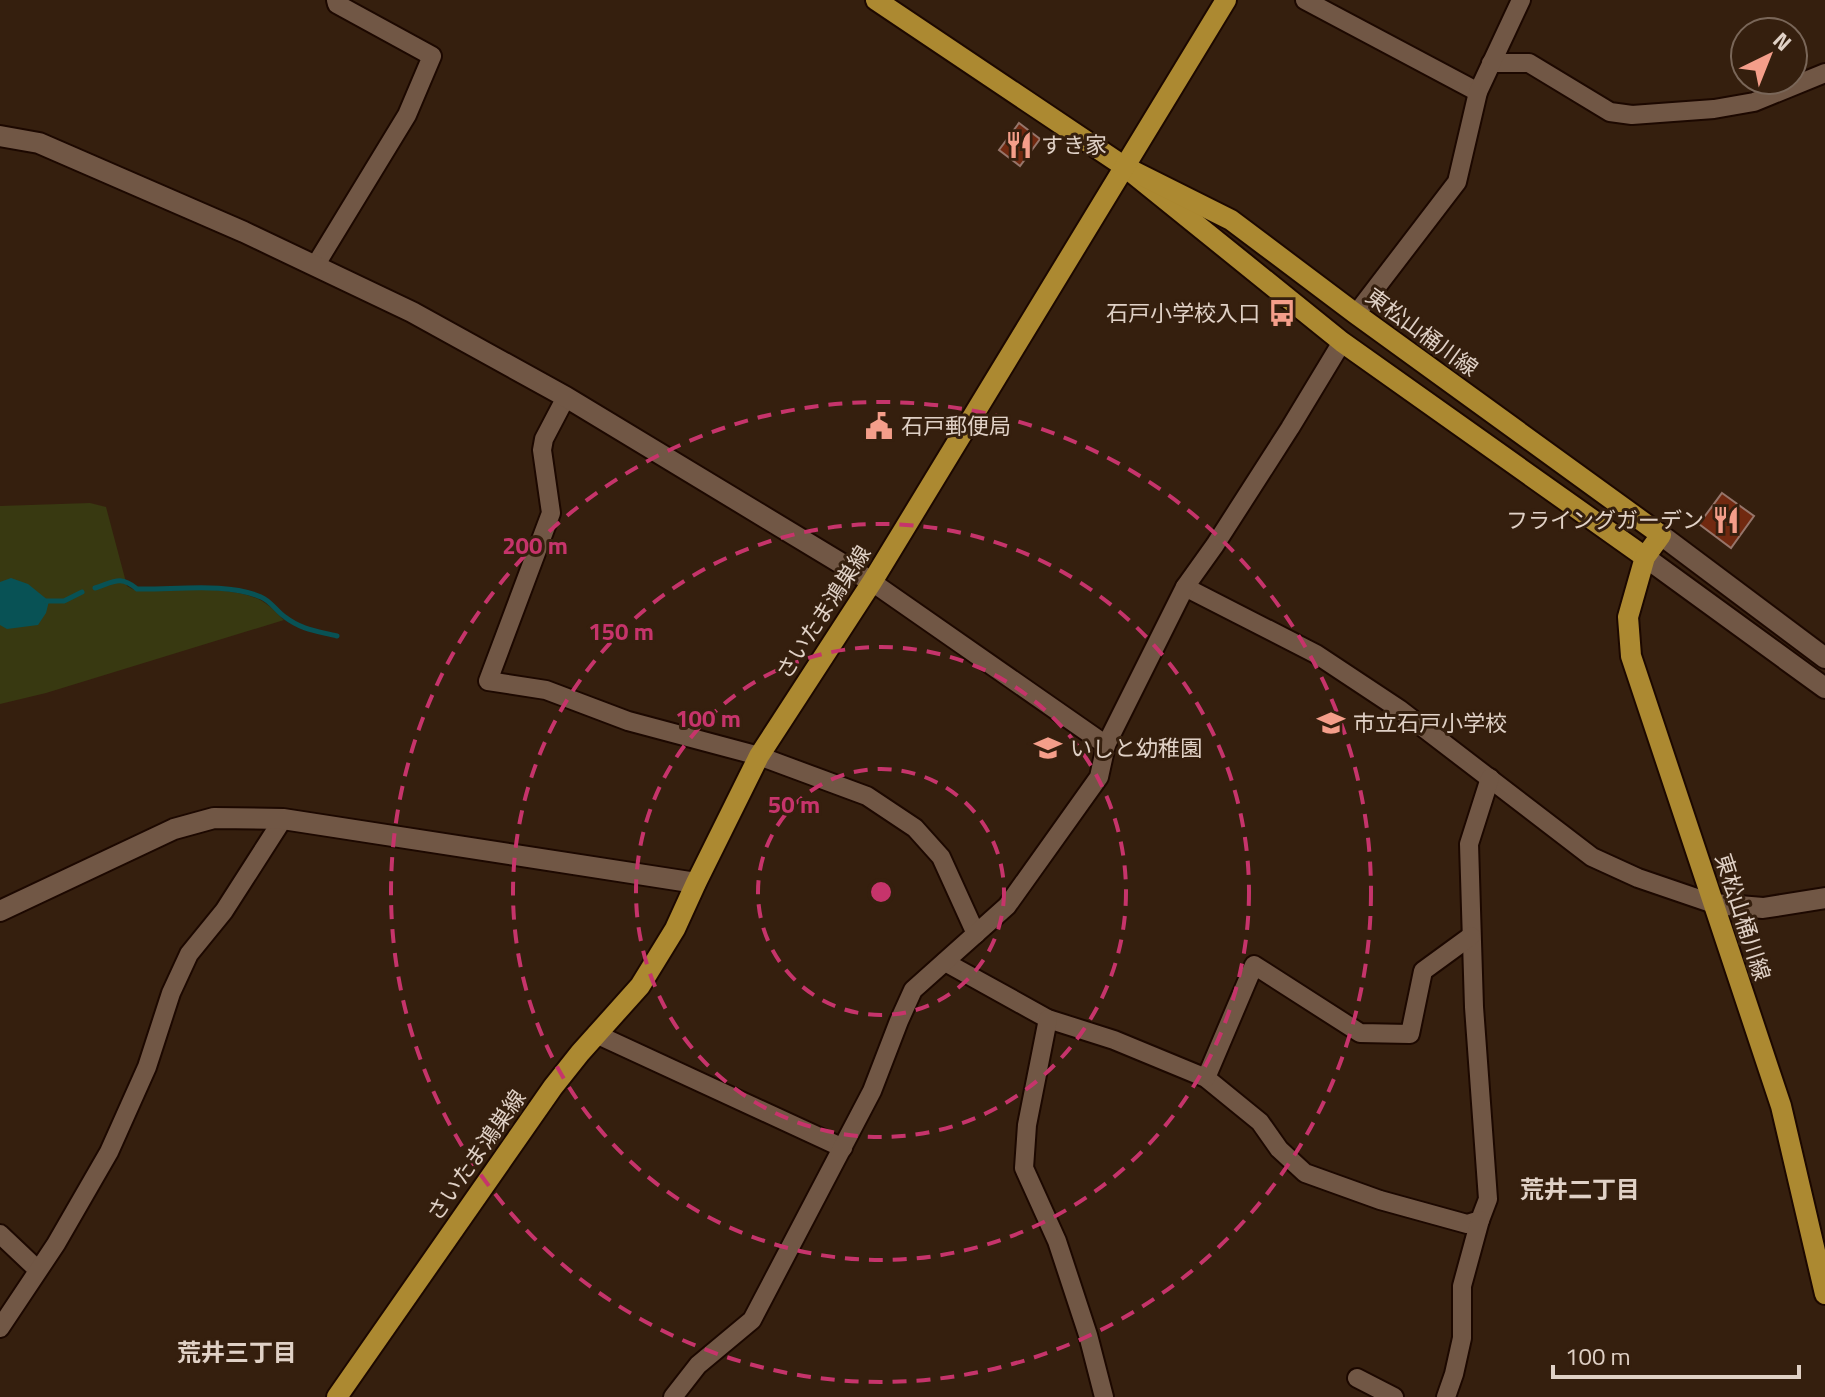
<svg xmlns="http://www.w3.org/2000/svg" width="1825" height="1397" viewBox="0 0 1825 1397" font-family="'Titillium Web','Noto Sans JP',sans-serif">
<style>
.green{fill:#383911}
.water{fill:#085255}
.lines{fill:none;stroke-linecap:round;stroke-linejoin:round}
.stream{stroke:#085255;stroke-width:5}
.building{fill:#712910;stroke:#96756a;stroke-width:2}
.minor-casing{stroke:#1c0800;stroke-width:22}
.tertiary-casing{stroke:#1c0800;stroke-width:24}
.secondary-casing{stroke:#1c0800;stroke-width:24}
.primary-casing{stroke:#1c0800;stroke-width:24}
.minor{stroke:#715745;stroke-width:18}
.tertiary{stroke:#715745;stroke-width:20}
.secondary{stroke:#715745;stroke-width:20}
.primary{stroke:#ac8931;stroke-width:20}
.ring{fill:none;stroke:#c6346b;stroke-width:4;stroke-dasharray:14 10}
.labels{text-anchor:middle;stroke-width:6;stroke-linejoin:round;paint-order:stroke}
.poi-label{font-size:22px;fill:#e0d1c6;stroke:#351f0e;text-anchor:start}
.street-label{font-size:22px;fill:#e0d1c6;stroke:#351f0e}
.neighbourhood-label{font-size:24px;font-weight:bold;fill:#e0d1c6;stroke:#351f0e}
.centre{fill:#c6346b;stroke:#351f0e;stroke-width:4}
.ring-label{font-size:24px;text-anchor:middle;font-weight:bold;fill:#c6346b;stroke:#351f0e;stroke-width:6;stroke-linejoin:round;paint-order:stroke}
</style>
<rect width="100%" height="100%" fill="#351f0e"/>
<!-- green -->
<path class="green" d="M 90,503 L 106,507 L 127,586 L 134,590 C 168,590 238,584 265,603 C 272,607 278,615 284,620 L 46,693 L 0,704 L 0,506 Z"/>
<!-- water -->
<polygon class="water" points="11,578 28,584 49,601 46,613 38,625 7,629 0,625 0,582"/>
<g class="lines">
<!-- stream -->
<g class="stream">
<path d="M 95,588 C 114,582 120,575 137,589 C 174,590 228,582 261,597 C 271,601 276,611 285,617 C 302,630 317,631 337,636"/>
<polyline points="46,601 64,601 82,592"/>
</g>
</g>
<!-- building -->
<g class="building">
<polygon points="1019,123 1040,139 1020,166 999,150"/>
<polygon points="1722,493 1754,516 1731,548 1699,524"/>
</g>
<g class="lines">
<!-- minor casing -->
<g class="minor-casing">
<g id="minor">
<polyline points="1305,0 1478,92"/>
<polyline points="1491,63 1529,63 1610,112 1632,115 1714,109 1754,102 1825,73"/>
<polyline points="315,266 407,115 432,56 337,4 336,0"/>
<polyline points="1356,314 1457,182 1478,92 1521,0"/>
<polyline points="566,397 544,439 542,450 551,513 488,681 546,690 628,721 759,756 867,796 915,828 941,857 976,934"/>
<polyline points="872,582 1106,745"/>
<polyline points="1185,587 1316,654 1399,709 1592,857 1638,878 1714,904"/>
<polyline points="945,962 1048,1019 1114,1040 1206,1078 1260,1122 1279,1149 1305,1173 1380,1200 1467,1224 1480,1220 1488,1199 1474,1007 1469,844 1490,778"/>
<polyline points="1048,1019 1027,1125 1024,1168 1057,1241 1088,1335 1104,1397"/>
<polyline points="596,1034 843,1148"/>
<polyline points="1206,1078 1254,965 1360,1033 1410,1034 1423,971 1471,936"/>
<polyline points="0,1234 38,1270"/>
<polyline points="0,1328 56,1244 109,1152 147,1067 171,993 189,954 224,911 283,819"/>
<polyline points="1357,1378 1394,1397"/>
<polyline points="673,1397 698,1365 752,1320 872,1091 899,1021 913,990 1007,906 1099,777 1106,745 1185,587 1215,545 1290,428 1342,342"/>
<polyline points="1446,1397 1454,1374 1462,1338 1462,1286 1480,1220"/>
</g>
</g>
<!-- tertiary casing -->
<g class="tertiary-casing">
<g id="tertiary">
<polyline points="0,136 39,143 244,232 412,312 566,397 872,582"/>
<polyline points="1714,904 1763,908 1825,898"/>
<polyline points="0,911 174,829 214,818 283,819 696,883"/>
</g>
</g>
<!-- secondary casing -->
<g class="secondary-casing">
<g id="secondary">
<polyline points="1661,535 1825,658"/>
<polyline points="1645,557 1825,688"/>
</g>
</g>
<!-- primary casing -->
<g class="primary-casing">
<g id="primary">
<polyline points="876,0 1125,167 1342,342 1645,557"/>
<polyline points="1125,167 1231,220 1356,314 1661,535 1645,557 1628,617 1631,656 1781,1106 1825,1294"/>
<polyline points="337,1397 553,1087 580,1053 640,986 675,929 696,883 759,756 872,582 1226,0"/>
</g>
</g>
<!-- minor -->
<use href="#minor" class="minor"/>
<!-- tertiary -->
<use href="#tertiary" class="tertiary"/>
<!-- secondary -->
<use href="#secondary" class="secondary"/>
<!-- primary -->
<use href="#primary" class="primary"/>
</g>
<!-- distance rings -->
<g class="ring">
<circle cx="881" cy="892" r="123"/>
<circle cx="881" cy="892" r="245"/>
<circle cx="881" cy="892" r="368"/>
<circle cx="881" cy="892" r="490"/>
</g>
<!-- icons -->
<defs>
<g id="restaurant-bare" transform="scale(2.16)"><path d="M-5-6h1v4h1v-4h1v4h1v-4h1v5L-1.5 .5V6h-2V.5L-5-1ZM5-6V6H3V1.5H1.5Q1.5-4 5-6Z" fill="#f49e8a" stroke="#351f0e" stroke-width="2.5" paint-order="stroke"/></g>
<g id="bus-bare" transform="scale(2.16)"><path d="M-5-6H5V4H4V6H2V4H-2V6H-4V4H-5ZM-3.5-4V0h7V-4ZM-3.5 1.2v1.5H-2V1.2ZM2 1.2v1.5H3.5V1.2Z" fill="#f49e8a" stroke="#351f0e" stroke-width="2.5" paint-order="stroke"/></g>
<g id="civic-bare" transform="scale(2.16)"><path d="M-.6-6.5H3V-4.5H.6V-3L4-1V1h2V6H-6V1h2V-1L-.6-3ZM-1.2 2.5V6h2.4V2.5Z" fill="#f49e8a" stroke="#351f0e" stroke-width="2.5" paint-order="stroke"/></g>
<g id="school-bare" transform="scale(2.16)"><path d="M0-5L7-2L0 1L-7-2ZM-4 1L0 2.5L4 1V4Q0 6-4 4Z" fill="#f49e8a" stroke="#351f0e" stroke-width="2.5" paint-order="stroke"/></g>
</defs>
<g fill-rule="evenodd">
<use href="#restaurant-bare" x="1019" y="145"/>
<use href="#bus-bare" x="1282" y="313"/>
<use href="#civic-bare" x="879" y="426"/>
<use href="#restaurant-bare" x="1726" y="520"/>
<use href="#school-bare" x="1331" y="723"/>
<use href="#school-bare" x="1048" y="748"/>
</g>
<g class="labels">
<!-- poi labels -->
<g class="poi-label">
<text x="1041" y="153">すき家</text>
<text x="1260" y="321" text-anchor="end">石戸小学校入口</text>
<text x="901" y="434">石戸郵便局</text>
<text x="1704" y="528" text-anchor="end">フライングガーデン</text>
<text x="1353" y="731">市立石戸小学校</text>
<text x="1070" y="756">いしと幼稚園</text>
</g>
<!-- street labels -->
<g class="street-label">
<text transform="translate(1422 332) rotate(36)" y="8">東松山桶川線</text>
<text transform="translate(823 612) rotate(-57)" y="8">さいたま鴻巣線</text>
<text transform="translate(1743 917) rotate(72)" y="8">東松山桶川線</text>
<text transform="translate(476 1155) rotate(-55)" y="8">さいたま鴻巣線</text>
</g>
<!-- neighbourhood labels -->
<g class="neighbourhood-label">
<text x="1580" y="1198">荒井二丁目</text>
<text x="237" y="1361">荒井三丁目</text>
</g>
</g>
<circle cx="881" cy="892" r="12" class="centre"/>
<g class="ring-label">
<text x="535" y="554">200 m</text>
<text x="621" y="640">150 m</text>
<text x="708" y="727">100 m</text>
<text x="794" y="813">50 m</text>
</g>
<!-- north arrow -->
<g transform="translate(1769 56) rotate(43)"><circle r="38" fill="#351f0e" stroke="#796658" stroke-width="2"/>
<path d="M0-6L14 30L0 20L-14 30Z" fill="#f49e8a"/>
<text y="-12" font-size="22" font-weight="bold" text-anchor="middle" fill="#e0d1c6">N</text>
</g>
<!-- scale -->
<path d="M1553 1365v12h246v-12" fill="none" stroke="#e0d1c6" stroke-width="4"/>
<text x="1565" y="1365" font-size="24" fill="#e0d1c6" stroke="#351f0e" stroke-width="6" paint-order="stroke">100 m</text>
</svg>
